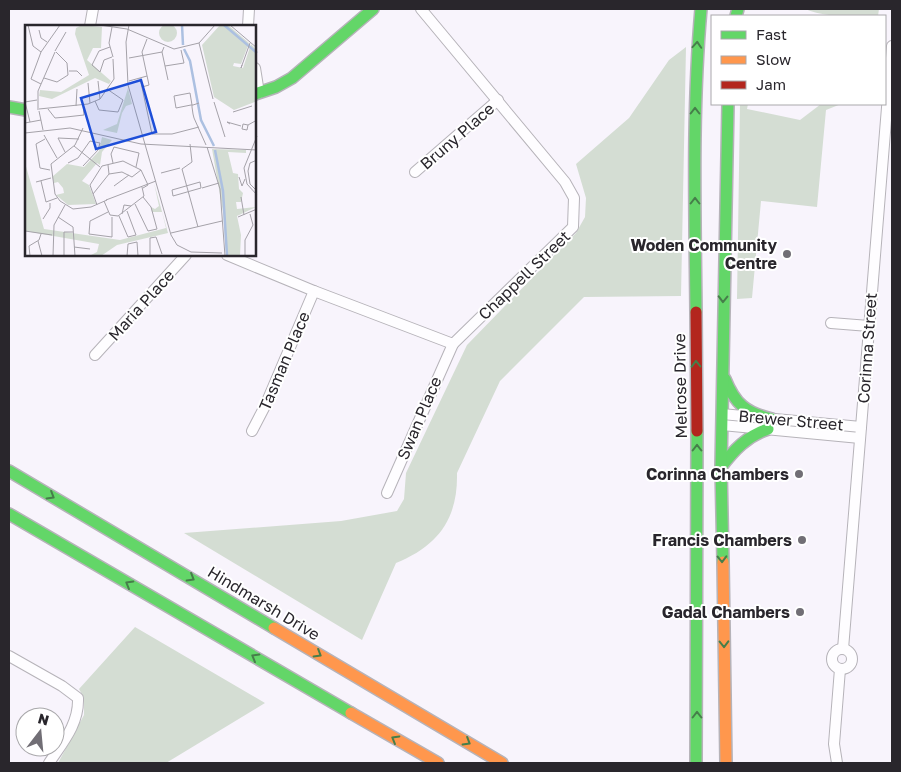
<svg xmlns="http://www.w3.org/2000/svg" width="901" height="772" viewBox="0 0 901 772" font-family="'Golos Text',sans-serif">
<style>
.green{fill:#d4ddd3}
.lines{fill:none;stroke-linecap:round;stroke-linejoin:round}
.street-casing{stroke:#b6b3b9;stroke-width:12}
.fast-casing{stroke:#b6b3b9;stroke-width:14}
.slow-casing{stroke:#b6b3b9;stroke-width:14}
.jam-casing{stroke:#b6b3b9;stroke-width:14}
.street{stroke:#fefdff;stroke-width:10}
.fast{stroke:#63d668;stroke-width:11}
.slow{stroke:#ff974d;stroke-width:11}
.jam{stroke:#b3261e;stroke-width:11}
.oneway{stroke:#467e4a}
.poi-dot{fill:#716e75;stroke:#fff;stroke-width:2}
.labels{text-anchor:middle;stroke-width:4;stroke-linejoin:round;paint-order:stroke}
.street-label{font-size:16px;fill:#29262c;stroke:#fff}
.poi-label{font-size:16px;font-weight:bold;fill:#29262c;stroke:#fff;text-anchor:end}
.inset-river{fill:none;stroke:#acc0e1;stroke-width:2.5}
.inset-road{fill:none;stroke:#a5a2a9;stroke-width:1}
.view{fill:#1d4ed8;fill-opacity:0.15;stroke:#1d4ed8;stroke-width:2.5}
.inset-edge{fill:none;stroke:#29262c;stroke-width:2.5}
</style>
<rect width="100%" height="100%" fill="#f8f4fc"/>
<!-- green -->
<g class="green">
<path d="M 805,9 L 879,9 L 878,16 C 856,16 825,18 805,9 Z"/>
<path d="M 686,47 L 681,296 L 584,297 L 500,381 L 457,473 C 458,519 438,546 396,563 L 362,640 L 184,533 L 341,521 L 397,511 L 404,499 L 406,473 L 467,345 L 576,233 L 585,217 L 586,198 L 576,164 L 629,118 L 669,60 Z"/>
<polygon points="740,104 748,104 747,109 800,120 821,104 841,104 826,110 817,207 761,201 752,298 737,299"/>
<polygon points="135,627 265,703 166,763 58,763 84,715 84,698 79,689"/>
</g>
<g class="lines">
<!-- street casing -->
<g class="street-casing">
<g id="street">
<polyline points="90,26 93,9"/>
<polyline points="248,26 249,9"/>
<polyline points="255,68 259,93"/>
<polyline points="415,172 498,100"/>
<polyline points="227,255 314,291 453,344 573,227 574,198 565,182 421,9"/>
<polyline points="831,323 869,326"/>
<polyline points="95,355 186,255"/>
<polyline points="722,414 861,427"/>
<polyline points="722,425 860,438"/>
<polyline points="252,431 265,406 314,291"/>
<polyline points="387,493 453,344"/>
<polyline points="843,649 892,46"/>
<circle cx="842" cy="659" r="10"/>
<path d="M 9,656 L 62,686 L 78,698 C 79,724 63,742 49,763"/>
<polyline points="837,763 834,744 840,669"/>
</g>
</g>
<!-- fast casing -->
<g class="fast-casing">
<g id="fast">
<polyline points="736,16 738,9"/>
<polyline points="255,94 276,87 292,78 373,9"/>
<polyline points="9,107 26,110"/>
<path d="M 696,312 C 695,211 692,110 701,9"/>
<path d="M 725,379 C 735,404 746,413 772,419"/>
<path d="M 721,467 C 734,450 747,436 768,429"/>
<polyline points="9,471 274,628"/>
<polyline points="9,514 351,713"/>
<polyline points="723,562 721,467 728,104"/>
<polyline points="696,763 697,431"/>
</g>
</g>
<!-- slow casing -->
<g class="slow-casing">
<g id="slow">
<polyline points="723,562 726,763"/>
<polyline points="274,628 502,763"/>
<polyline points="351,713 438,763"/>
</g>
</g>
<!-- jam casing -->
<g class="jam-casing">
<polyline id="jam" points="696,312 697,431"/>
</g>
<!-- street -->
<use href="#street" class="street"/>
<!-- fast -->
<use href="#fast" class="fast"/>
<!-- slow -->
<use href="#slow" class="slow"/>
<!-- jam -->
<use href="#jam" class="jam"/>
</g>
<!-- one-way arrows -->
<defs><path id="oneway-chevron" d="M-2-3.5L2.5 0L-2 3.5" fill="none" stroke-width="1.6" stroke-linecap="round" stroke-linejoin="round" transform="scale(1.25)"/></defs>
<g class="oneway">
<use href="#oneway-chevron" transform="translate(697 45) rotate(-86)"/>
<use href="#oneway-chevron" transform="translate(695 111) rotate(-90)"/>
<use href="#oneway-chevron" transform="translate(695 201) rotate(-90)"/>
<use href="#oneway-chevron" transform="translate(723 299) rotate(91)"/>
<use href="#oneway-chevron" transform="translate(696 364) rotate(-91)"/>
<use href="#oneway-chevron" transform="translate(697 448) rotate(-90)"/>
<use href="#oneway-chevron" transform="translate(51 496) rotate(31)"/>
<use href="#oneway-chevron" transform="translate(722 559) rotate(89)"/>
<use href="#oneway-chevron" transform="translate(191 578) rotate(31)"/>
<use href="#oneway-chevron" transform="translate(129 584) rotate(-150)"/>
<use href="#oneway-chevron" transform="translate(724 644) rotate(89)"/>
<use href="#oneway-chevron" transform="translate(318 654) rotate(31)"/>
<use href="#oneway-chevron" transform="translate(255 657) rotate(-150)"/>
<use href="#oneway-chevron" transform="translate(697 715) rotate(-90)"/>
<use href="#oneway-chevron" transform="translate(395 739) rotate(-150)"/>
<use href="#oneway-chevron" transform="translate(467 742) rotate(31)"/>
</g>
<!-- markers -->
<g class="poi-dot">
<circle cx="787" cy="254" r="5"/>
<circle cx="799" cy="474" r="5"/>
<circle cx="802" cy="540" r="5"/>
<circle cx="800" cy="612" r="5"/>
</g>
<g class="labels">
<!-- street labels -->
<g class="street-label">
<text transform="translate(457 136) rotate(-41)" y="6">Bruny Place</text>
<text transform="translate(524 275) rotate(-44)" y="6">Chappell Street</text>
<text transform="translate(141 305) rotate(-48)" y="6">Maria Place</text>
<text transform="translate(867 348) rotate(-86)" y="6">Corinna Street</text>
<text transform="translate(284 361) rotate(-67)" y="6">Tasman Place</text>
<text transform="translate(680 386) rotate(-91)" y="6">Melrose Drive</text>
<text transform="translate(419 418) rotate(-67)" y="6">Swan Place</text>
<text transform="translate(791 420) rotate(5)" y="6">Brewer Street</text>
<text transform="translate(264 603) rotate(31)" y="6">Hindmarsh Drive</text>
</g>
<!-- poi labels -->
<g class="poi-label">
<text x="777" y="251">Woden Community<tspan x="777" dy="18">Centre</tspan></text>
<text x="789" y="480">Corinna Chambers</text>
<text x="792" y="546">Francis Chambers</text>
<text x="790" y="618">Gadal Chambers</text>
</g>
</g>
<!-- overview -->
<g transform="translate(25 25)">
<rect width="231" height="231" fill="#f8f4fc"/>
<path d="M134 8a9 9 0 1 1 18 0a9 9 0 1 1-18 0ZM 57,0 L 77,2 L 76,23 L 68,23 L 62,35 L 86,56 L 84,59 L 70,53 L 27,74 L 14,71 L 15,65 L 36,67 L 64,50 L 50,9 L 51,3 ZM 195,0 L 203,0 L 224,18 L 216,39 L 209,38 L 208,41 L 218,43 L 226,19 L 231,24 L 232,76 L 209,85 L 189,72 L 177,20 ZM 103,63 L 107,79 L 101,81 L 97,88 L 92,108 L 78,105 L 92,99 ZM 77,112 L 87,115 L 77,127 L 75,140 L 72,138 L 57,156 L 64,160 L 71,179 L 43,180 L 31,170 L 39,168 L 38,163 L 33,157 L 29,158 L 27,152 L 42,139 L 59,142 L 74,126 ZM 187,124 L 221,125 L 221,128 L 203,127 L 208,148 L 213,149 L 214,164 L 218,168 L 216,177 L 211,177 L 212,184 L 231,182 L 212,191 L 216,210 L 215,231 L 201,231 L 198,187 ZM 0,138 L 19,204 L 95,215 L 141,203 L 137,187 L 127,187 L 126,182 L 130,184 L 134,181 L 129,158 L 143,208 L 92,220 L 76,231 L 64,231 L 72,227 L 74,219 L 0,206 Z" fill="#d4ddd3"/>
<path class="inset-river" d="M 157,0 L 158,20M 199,0 L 232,28M 159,24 L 165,36 L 176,95 L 189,121M 190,125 L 198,166 L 202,230"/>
<path class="inset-road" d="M 3,0 L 8,21 L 16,27M 75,0 L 102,4 L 149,24 L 174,18 L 190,0M 104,0 L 101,17 L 103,60 L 146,210 L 152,220 L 166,227 L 197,228M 205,0 L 232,23M 87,2 L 84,18 L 88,32M 14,5 L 16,13 L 22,17M 174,18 L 188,74M 85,22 L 74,26 L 67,40 L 75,47 L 79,35 L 87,32M 139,22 L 137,27 L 143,55M 30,26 L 41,7M 104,33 L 137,27M 217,40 L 216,43 L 225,18M 140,41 L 159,38 L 156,25M 44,46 L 52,46 L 57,51M 19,53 L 32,57 L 43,50 L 42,38 L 31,27M 115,53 L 127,109 L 147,109 L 174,102M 73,56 L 75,74M 104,56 L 122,51M 63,58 L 65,78M 16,59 L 6,54 L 16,27 L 35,0M 117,62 L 124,60 L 117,27 L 122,14M 70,76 L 74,85 L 93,87 L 98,75 L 82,64M 189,77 L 200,112M 174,78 L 168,80 L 166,80 L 151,83 L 149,71 L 165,68 L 167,80 L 167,82 L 168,89 L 169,93 L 181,120M 51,81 L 52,64M 14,84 L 63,79 L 75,74 L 89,54 L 88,34M 23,84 L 30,93 L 41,92 L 59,90 L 58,80M 13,85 L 13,66 L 30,27M 14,86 L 18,105M 208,87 L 227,81M 5,97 L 0,77 L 12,75M 0,98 L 16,95M 205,99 L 202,97 L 216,101M 223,100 L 222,105 L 217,104 L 218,99 L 223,100 L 232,95M 58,103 L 50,120 L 26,139 L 30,169 L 35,176 L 48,184 L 66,182 L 82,175M 0,108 L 45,103 L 116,119 L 232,125M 19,110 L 32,133M 232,111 L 219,143 L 222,159 L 232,170M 20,114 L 11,119 L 15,143 L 25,145M 49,121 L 75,142M 182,122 L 195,164 L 200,231M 40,127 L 33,113 L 54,114M 232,135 L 225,138 L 223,146 L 225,159 L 232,166M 43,138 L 53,133 L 65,116 L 75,118 L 73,125 L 58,141M 88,138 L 86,129 L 89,122 L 114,128 L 111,142M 157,144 L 173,202M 157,144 L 167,137 L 165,119M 136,148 L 155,143M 84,149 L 97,147 L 107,152 L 116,145M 214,152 L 217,161 L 220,154M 16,156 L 21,177 L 32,173M 11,157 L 26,153M 175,157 L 176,163 L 148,171 L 147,165 ZM 89,161 L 104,150M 177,163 L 194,158M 68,169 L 84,149 L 83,140M 216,172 L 219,190M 81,175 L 131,156M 79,176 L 85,190 L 93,191 L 119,171 L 117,162M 110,179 L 123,206 L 132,204 L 126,182 L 118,172M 72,180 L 65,160 L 77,141 L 98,136 L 116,145 L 123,160 L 118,163M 83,187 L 65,196 L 64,209 L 87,212 L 87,192M 97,189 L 99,180 L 106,181M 94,191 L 103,212 L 111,210 L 102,186M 33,192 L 48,202 L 50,231M 213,192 L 232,184M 18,194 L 25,183 L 25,178M 0,206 L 27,210M 146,208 L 197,196M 13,216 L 17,231M 49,222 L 65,224M 5,231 L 4,221 L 14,215 L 16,209M 28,231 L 29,200 L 40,180M 39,231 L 39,207 L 48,207M 102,231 L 103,219 L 112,217 L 113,231M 125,231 L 125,213 L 131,212 L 137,229M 220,231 L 220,215 L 228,200 L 225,189"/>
<path class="view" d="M 116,55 L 131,107 L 71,124 L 56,73 Z"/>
<rect width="231" height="231" class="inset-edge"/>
</g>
<!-- border -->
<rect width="901" height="772" fill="none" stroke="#29262c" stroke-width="20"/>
<!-- legend -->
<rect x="711" y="15" width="175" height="90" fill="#ffffff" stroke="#a9a8ab"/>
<rect x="721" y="31" width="25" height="8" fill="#63d668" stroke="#a9a8ab"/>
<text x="756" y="40" font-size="15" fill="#29262c">Fast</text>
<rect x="721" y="56" width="25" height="8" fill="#ff974d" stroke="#a9a8ab"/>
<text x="756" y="65" font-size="15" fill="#29262c">Slow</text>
<rect x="721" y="81" width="25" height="8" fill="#b3261e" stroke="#a9a8ab"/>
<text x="756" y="90" font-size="15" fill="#29262c">Jam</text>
<!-- north arrow -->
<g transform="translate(40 732) rotate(16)"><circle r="24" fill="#ffffff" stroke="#a9a8ab"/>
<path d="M0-4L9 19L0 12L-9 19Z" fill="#716e75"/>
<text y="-8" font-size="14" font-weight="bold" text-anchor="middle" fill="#29262c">N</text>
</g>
</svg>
